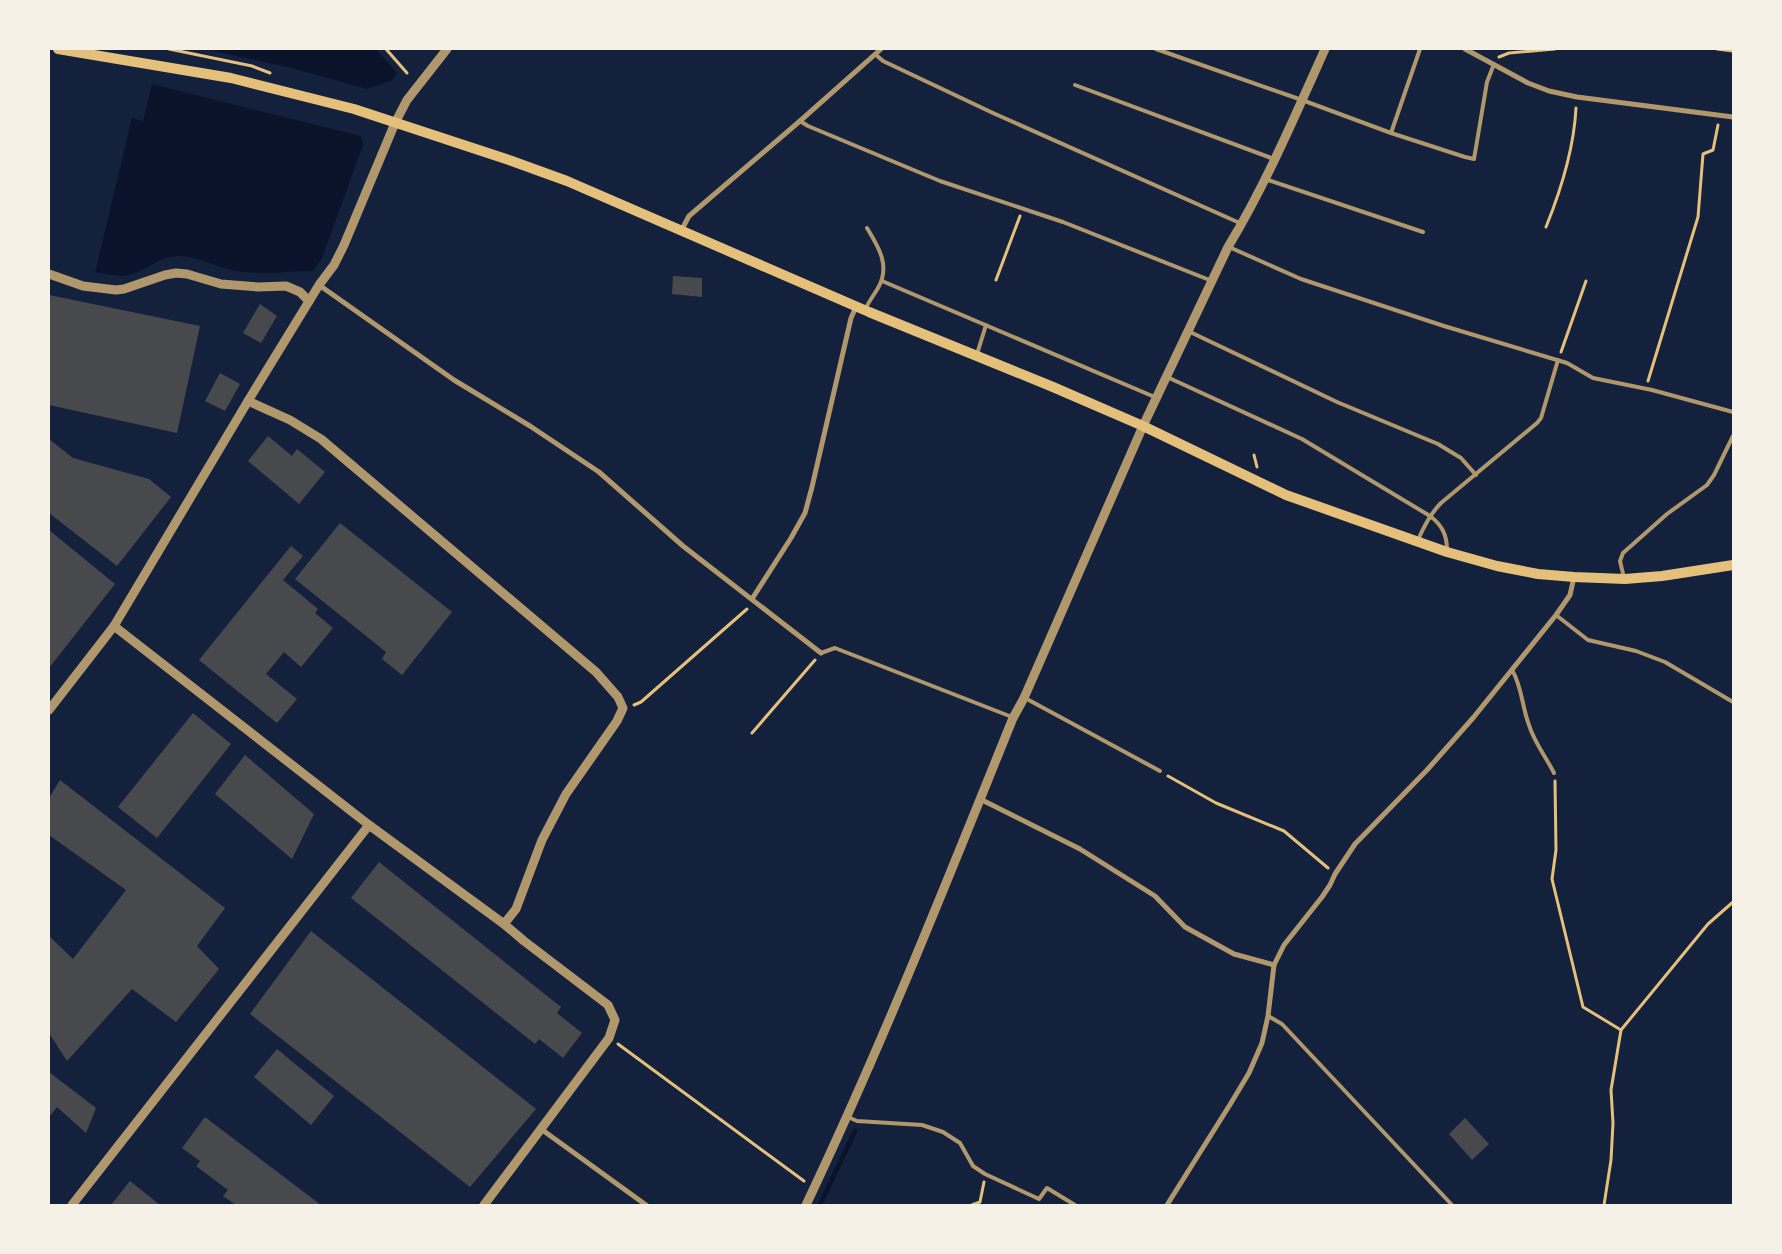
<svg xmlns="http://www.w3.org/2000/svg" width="1782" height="1254" viewBox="0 0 1782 1254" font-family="'Asap Condensed',sans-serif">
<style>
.water{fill:#0b132b}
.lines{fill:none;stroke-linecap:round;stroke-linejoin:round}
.stream{stroke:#0b132b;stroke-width:5}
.building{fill:#48494c}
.path{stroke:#e5c07b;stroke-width:3}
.service{stroke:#b1986c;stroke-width:4}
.minor{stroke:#b1986c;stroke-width:5}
.tertiary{stroke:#b1986c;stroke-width:9}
.secondary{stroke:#e5c07b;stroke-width:10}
</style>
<rect width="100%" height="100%" fill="#14213d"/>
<!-- water -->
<g class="water">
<polygon points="205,49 376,49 397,73 393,80 367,89 292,68"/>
<path d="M 152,84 L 361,136 L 363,145 L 322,258 L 313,271 C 287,271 258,276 232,270 C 214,266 194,255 176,256 C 159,257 145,271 129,275 C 118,277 107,274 95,272 L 132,118 L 143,121 Z"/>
</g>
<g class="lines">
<!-- stream -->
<polyline class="stream" points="820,1205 855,1131"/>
</g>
<!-- building -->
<g class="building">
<polygon points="673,276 702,278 702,297 672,294"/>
<polygon points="49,295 200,326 177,433 49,405"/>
<polygon points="260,304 277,316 261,343 243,333"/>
<polygon points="220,373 240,384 225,411 205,401"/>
<polygon points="268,436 292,456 297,449 325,472 299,504 248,461"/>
<polygon points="49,439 73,458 149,479 171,497 117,566 49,513"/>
<polygon points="340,523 452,612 402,675 382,659 386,652 295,579"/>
<polygon points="49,530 115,584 49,668"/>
<polygon points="291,546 303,556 283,580 318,609 315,613 333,628 301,667 284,652 266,674 297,699 277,723 199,660"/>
<polygon points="193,713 231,744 157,838 118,807"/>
<polygon points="245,755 314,814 292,859 215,794"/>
<polygon points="60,780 225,908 197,946 219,969 176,1022 132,989 67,1061 49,1033 49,936 73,959 126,890 49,835 49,798"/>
<polygon points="379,862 561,1007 557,1013 582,1033 563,1058 539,1039 535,1044 351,898"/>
<polygon points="311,931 536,1109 470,1187 250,1014"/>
<polygon points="277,1049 334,1096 311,1125 254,1077"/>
<polygon points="49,1072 96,1108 86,1133 57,1107 49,1117"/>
<polygon points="205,1117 321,1205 236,1205 223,1196 228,1190 196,1166 200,1161 182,1148"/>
<polygon points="1465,1118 1489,1144 1472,1160 1449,1134"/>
<polygon points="130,1181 160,1205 111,1205"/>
</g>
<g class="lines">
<!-- path -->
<g class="path">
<polyline points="169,49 252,66 270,73"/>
<polyline points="386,49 407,73"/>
<polyline points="1717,49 1733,51"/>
<polyline points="1499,57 1509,53 1555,49"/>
<path d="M 1546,227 C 1561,190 1574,147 1576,108"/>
<polyline points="996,280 1020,216"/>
<polyline points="1561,352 1586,281"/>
<polyline points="1648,381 1698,217 1703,154 1713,150 1718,125"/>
<polyline points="1254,455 1257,467"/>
<polyline points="634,705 641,702 747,609"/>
<polyline points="752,733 815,660"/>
<polyline points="1168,776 1216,803 1284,831 1328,868"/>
<polyline points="1555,781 1556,850 1552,879 1583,1007 1621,1030"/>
<polyline points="618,1044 804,1181"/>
<polyline points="972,1205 980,1202 984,1182"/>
<polyline points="1604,1205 1611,1160 1613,1123 1611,1090 1621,1030 1708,924 1733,902"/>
</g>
<!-- service -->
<g class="service">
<polyline points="1156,49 1302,100 1391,133 1465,157 1474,159 1487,82 1494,64"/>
<polyline points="875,54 883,61 993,113 1242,224"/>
<polyline points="1075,85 1274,159"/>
<polyline points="800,121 808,126 940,181 1063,222 1212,281"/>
<polyline points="1391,133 1420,49"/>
<polyline points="1265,179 1423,232"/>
<polyline points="1229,247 1301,279 1444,326 1567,363 1593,378 1652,390 1733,412"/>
<polyline points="882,281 1157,398"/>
<path d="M 866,308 C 869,301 874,295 878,288 C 891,266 878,246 867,228"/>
<polyline points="1188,331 1337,402 1438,444 1461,458 1476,475"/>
<polyline points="977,354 986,325"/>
<path d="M 1167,377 L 1302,439 L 1430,516 C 1442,525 1447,535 1447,550"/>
<path d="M 1418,540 C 1424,526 1430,514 1441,503 L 1537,423 L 1541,418 L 1558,360"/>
<polyline points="1624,578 1620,561 1623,553 1667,514 1707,485 1714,475 1733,436"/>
<polyline points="1556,615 1588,640 1636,651 1665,662 1733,702"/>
<polyline points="821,653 835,648 1012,717"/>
<path d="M 1512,670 C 1522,686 1522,707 1529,725 C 1534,742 1546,757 1554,773"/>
<polyline points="1025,698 1160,771"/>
<polyline points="1268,1016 1282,1024 1452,1205"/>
<polyline points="848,1117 857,1121 922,1125 943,1132 960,1143 973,1166 985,1174 1039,1199 1047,1188 1075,1205"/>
</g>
<!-- minor -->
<g class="minor">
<polyline points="1465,49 1528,83 1549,91 1577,97 1733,117"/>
<polyline points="681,231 689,216 800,121 881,49"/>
<polyline points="319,285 454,380 530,426 599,472 683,546 821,653"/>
<polyline points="752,599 791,538 805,513 812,487 851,318 856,307"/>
<polyline points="980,799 1080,849 1155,896 1185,927 1234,954 1274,965"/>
<polyline points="541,1129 646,1205"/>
<polyline points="1167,1205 1231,1103 1249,1073 1262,1043 1268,1016 1274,965 1284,945 1322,897 1330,885 1335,874 1355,844 1427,770 1473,718 1556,615 1570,595 1574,577"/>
</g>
<!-- tertiary -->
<g class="tertiary">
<polyline points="49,274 83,286 116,290 124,289 165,275 176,273 187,274 221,284 258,287 286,286 300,292 309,301"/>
<polyline points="248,401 290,420 321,439 596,672 618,697 623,708 617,721 566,794 542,840 516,909 504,924"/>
<polyline points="114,626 369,825 504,924 524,941 608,1005 615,1020 609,1038 484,1205"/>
<polyline points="49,710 114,626 248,401 319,285 334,265 344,245 395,123 407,100 447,49"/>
<polyline points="72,1205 369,825"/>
<path d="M 806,1205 C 882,1045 947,881 1013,718 L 1024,698 L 1143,426 L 1228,247 C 1266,184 1295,116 1325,49"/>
</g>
<!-- secondary -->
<polyline class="secondary" points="58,49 231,78 354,109 509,160 567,181 869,312 1053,387 1143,426 1286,495 1447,552 1497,566 1538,574 1574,577 1625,579 1662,576 1733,565"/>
</g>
<!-- border -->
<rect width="1782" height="1254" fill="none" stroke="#f6f1e7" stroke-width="100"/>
</svg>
